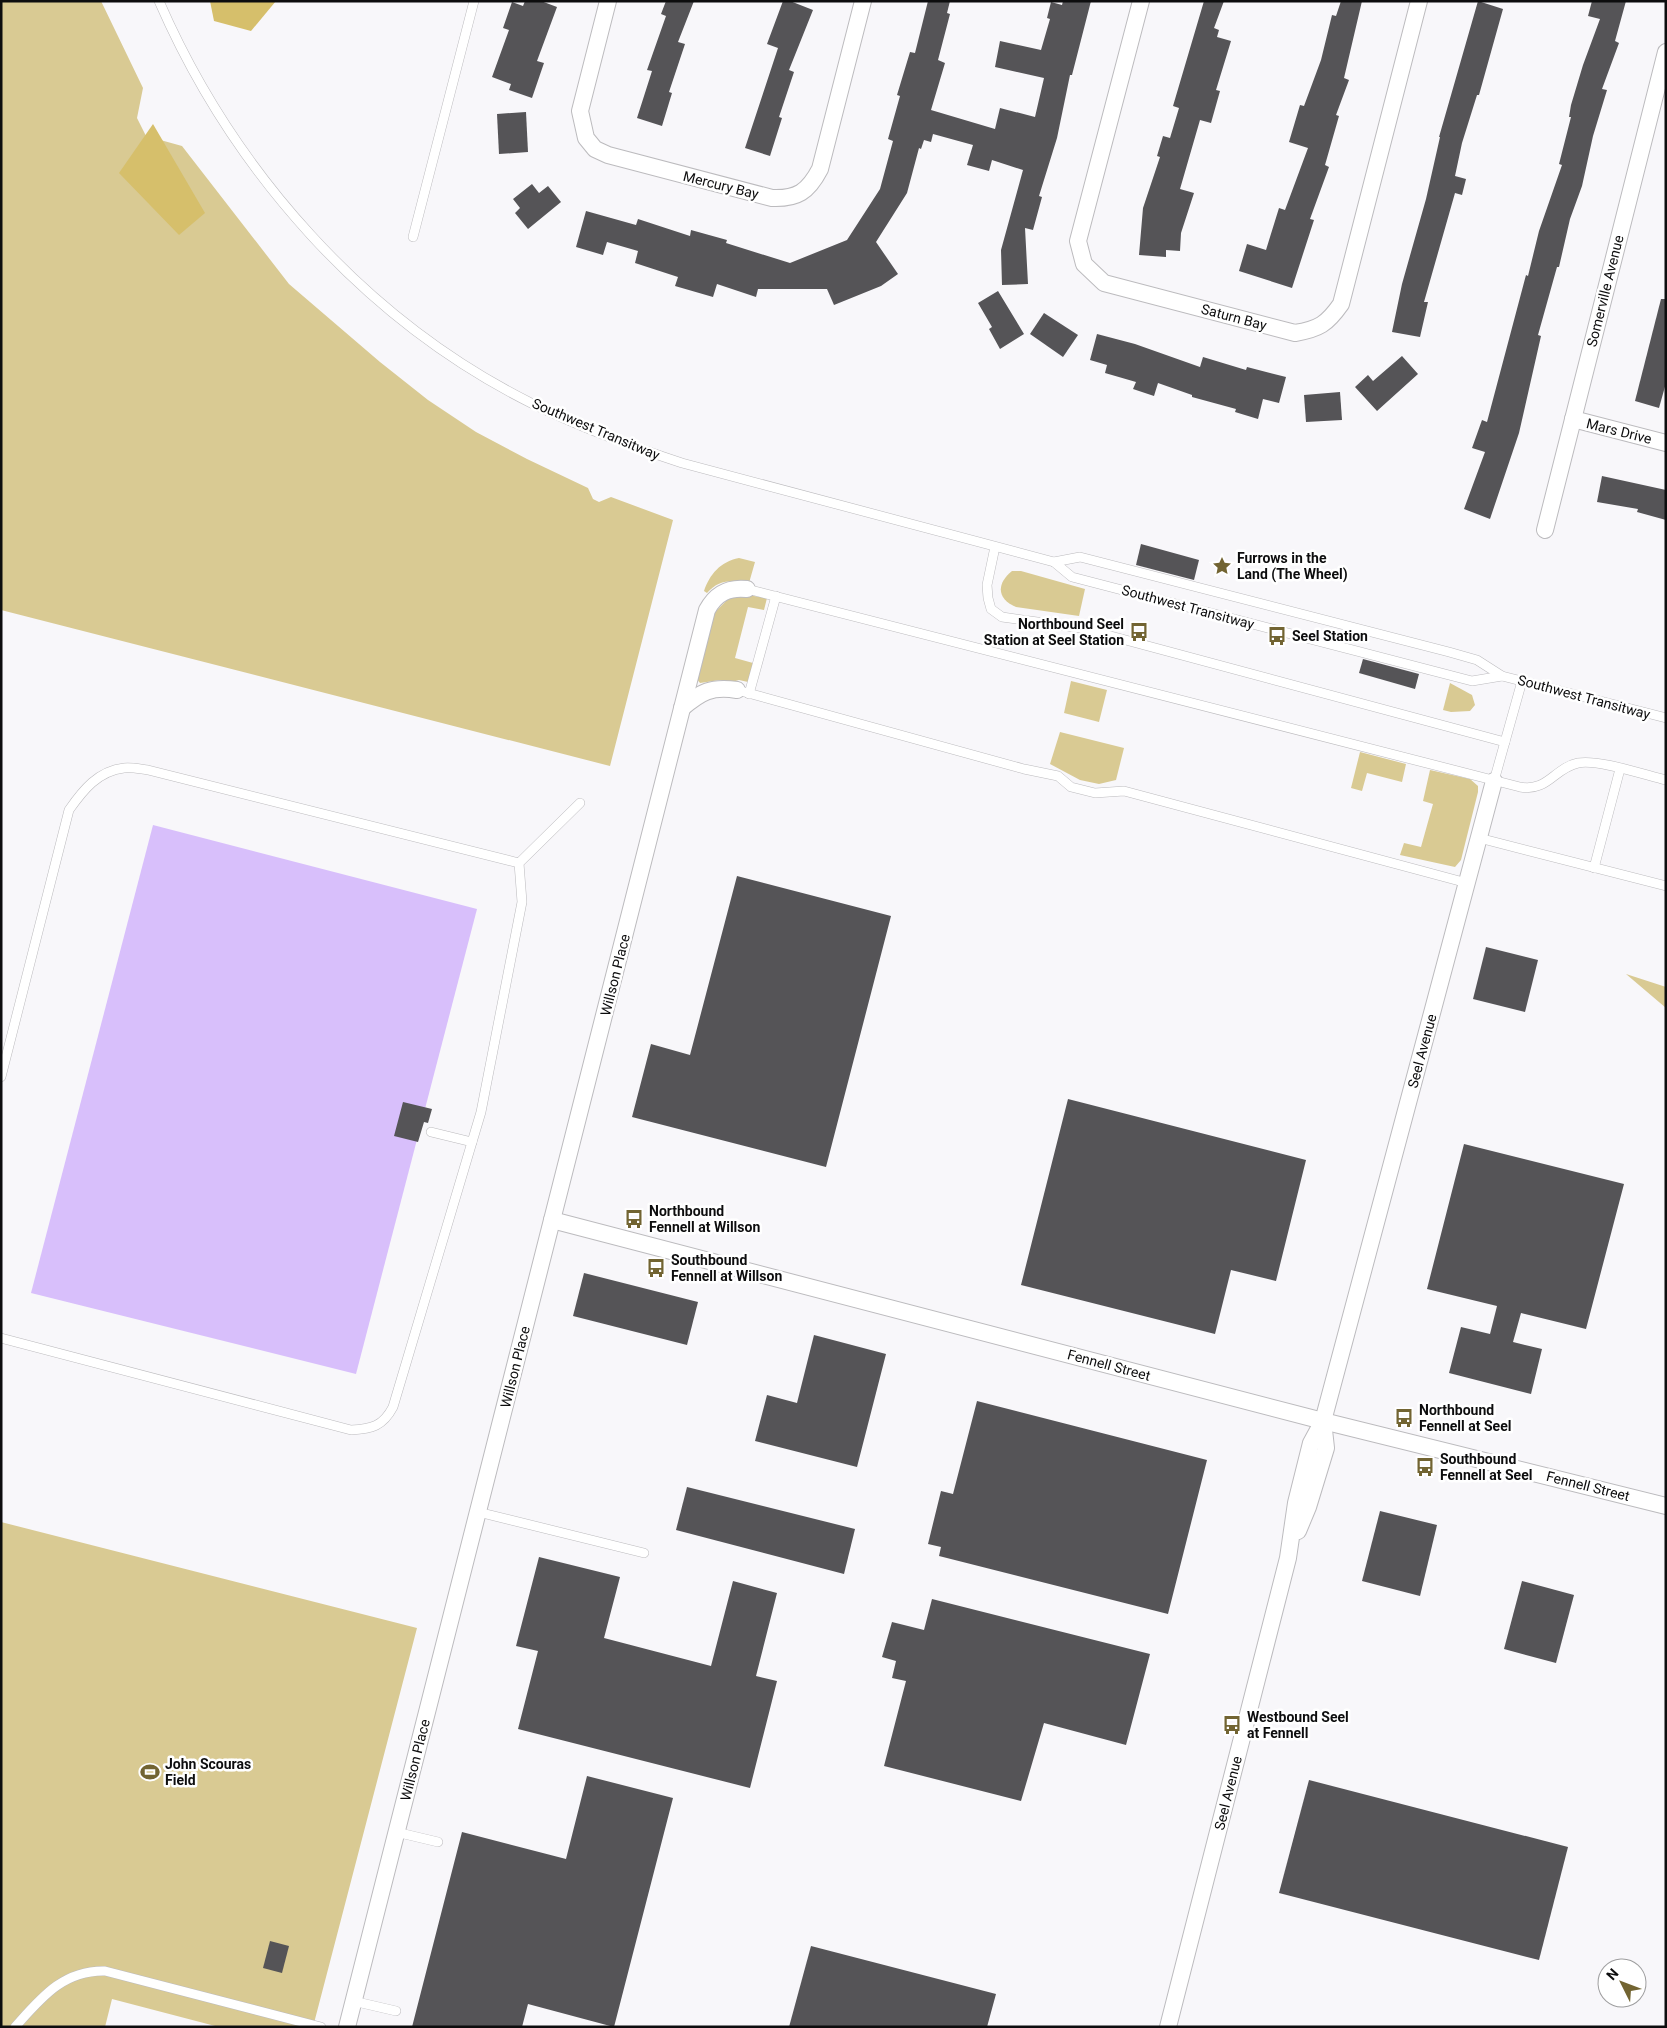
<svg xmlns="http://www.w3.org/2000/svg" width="1667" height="2028" viewBox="0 0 1667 2028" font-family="Roboto,sans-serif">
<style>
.green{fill:#d9ca93}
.forest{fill:#d6bf6b}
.water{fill:#d8bffb}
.building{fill:#555457}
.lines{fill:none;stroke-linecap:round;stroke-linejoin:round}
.lane-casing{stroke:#bcbbbe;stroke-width:10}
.street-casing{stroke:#bcbbbe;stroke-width:18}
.lane{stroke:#fff;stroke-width:9}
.street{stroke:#fff;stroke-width:16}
.labels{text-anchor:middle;stroke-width:5;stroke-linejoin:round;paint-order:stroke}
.street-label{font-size:14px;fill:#0d0d0e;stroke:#fff}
.poi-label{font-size:14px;font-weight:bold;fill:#0d0d0e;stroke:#fff;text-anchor:start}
</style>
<rect width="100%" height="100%" fill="#f8f7fa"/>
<!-- green -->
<g class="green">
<polygon points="1,1 101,1 143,88 137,118 146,136 182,146 289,284 380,362 428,400 476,432 527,459 588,488 593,499 599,502 611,497 673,520 610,766 1,610"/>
<path d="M 739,558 L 755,562 L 749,583 C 732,580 719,579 707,593 L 704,591 C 710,574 720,562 739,558 Z"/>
<path d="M 1012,571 L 1021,571 L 1085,589 L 1079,616 L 1016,607 C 997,599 996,584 1012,571 Z"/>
<polygon points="740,594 767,598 764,610 748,607 735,658 753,663 748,682 739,680 732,682 720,680 700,683 696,678 714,613 730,597"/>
<polygon points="1071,681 1107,690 1099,722 1064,713"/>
<polygon points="1450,683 1472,695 1475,705 1470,711 1451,712 1443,710"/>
<polygon points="1060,732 1124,748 1116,780 1099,784 1080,780 1050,764"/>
<polygon points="1360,752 1406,764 1402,782 1367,773 1362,791 1351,788"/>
<polygon points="1430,770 1470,779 1478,786 1478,792 1461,860 1455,867 1400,855 1404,843 1421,847 1433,804 1423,801"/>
<polygon points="1626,974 1666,987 1666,1008"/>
<polygon points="1,1522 417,1628 313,2027 219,2027 112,1999 105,2027 1,2027"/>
</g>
<!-- forest -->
<g class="forest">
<polygon points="210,1 276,1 251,31 214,21"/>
<polygon points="153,124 205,213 179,235 119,173"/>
</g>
<!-- water -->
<polygon class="water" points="153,825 477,909 356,1374 31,1293"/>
<!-- building -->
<g class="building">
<polygon points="525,1 541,1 557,7 537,61 544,63 532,98 509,90 511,84 492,77 509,30 503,28 512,2 523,6"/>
<polygon points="666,1 694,1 678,42 685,44 669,92 672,93 662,126 637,118 652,71 647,70 666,16 661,14"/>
<polygon points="783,1 790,1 813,10 789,70 794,72 779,117 782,118 770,156 745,148 778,48 767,44"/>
<polygon points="928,1 950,1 947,13 950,14 938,60 945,63 931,110 995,129 1000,108 1035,117 1044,78 995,67 1000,41 1041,50 1050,19 1047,18 1051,2 1062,5 1063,1 1091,1 1072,75 1070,75 1057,138 1039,196 1042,197 1033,230 1025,228 1028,284 1002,285 1001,250 1023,170 992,160 989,171 967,165 973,145 933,134 931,142 924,140 921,149 919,148 907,193 876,242 898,274 881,286 834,305 827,289 758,289 756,297 717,284 713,297 675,286 678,277 635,263 638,251 607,242 603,255 576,247 586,211 636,225 638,219 690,236 691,230 727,240 726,243 790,263 847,240 880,189 893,141 888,139 900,96 897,95 910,52 915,53"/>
<polygon points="1204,1 1224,1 1214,28 1219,30 1217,37 1231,41 1216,90 1220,91 1211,123 1200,120 1180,189 1194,193 1181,233 1180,251 1166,250 1166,257 1139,255 1143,208 1160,157 1157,156 1163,136 1170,138 1179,108 1173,106"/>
<polygon points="1341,1 1362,1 1344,78 1349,80 1336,115 1339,116 1325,165 1329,167 1310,219 1314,220 1292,288 1239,271 1247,244 1266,250 1279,208 1285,210 1308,148 1289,142 1300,105 1304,106 1321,60 1332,15 1336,16"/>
<polygon points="1478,1 1503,9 1479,95 1477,95 1462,143 1455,176 1466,179 1462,195 1455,193 1424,302 1428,302 1420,337 1392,332 1402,284 1426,199 1440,137 1439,137"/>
<polygon points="1592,1 1626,1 1615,41 1619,43 1602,89 1607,90 1593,136 1582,186 1570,219 1559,267 1557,267 1538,335 1541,336 1519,433 1490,519 1464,509 1485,452 1472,448 1482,420 1487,422 1526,275 1528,276 1539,231 1562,165 1559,164 1571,117 1569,117 1571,105 1583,65 1600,19 1588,16"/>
<polygon points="526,112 528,152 499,154 497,114"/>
<polygon points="532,184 539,193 548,186 561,202 528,229 515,213 520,208 513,199"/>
<polygon points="998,291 1024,334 1000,349 989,329 992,327 978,303"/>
<polygon points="1661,299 1666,299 1666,383 1659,408 1635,401"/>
<polygon points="1044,313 1078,335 1063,357 1030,334"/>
<polygon points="1097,334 1135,344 1200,367 1203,357 1246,370 1247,367 1286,377 1279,403 1263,399 1258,419 1235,412 1236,409 1192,397 1192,395 1158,383 1154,396 1133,389 1136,382 1105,373 1107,365 1090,360"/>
<polygon points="1402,356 1418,374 1377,411 1355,387 1368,375 1373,381"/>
<polygon points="1340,392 1342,420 1306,422 1304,395"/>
<polygon points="1602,476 1666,490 1666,520 1637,512 1638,509 1597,502"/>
<polygon points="1141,544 1199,560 1194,580 1136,565"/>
<polygon points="1363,659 1419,674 1415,689 1359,673"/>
<polygon points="737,876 891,916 826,1167 632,1117 651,1044 690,1055"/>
<polygon points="1486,947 1538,960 1525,1012 1473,999"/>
<polygon points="1068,1099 1306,1160 1276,1281 1231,1270 1215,1334 1021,1285"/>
<polygon points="403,1102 432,1109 428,1123 424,1122 418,1142 394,1136"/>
<polygon points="1464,1144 1624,1184 1586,1329 1521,1313 1513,1342 1542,1349 1531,1394 1449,1373 1461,1327 1490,1334 1497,1306 1427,1289"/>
<polygon points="584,1273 698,1302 687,1345 573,1316"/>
<polygon points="814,1335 886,1354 857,1467 755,1441 767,1395 797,1403"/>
<polygon points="977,1401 1207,1460 1168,1614 939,1556 941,1547 928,1544 941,1491 953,1494"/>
<polygon points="687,1487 855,1529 844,1574 676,1530"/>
<polygon points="1380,1511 1437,1525 1420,1596 1362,1581"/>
<polygon points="539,1557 620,1577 604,1638 711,1666 733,1581 777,1593 756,1676 777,1681 750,1788 518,1729 538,1651 516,1646"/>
<polygon points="1522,1581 1574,1595 1556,1663 1504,1649"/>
<polygon points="932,1599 1150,1654 1126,1745 1044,1723 1021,1801 884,1766 906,1681 892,1678 896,1661 882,1657 892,1622 924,1630"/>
<polygon points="587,1776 673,1798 614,2027 528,2004 522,2027 412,2027 462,1832 566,1859"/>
<polygon points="1309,1780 1568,1847 1539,1960 1279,1893"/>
<polygon points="270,1941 289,1946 282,1973 263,1968"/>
<polygon points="811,1946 996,1994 987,2027 789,2027"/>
</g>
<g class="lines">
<!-- lane casing -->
<g class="lane-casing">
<g id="lane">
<path d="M 159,1 C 233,171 365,320 531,403 C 580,427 630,446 682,463 L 1054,562 L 1072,577 L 1472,681 L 1502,676"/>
<polyline points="413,237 474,1"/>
<polyline points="995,547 987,585 988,598 991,609 1002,617 1081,628 1505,742"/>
<polyline points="1054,562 1080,557 1449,652 1477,660 1502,676 1666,718"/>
<path d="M 747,589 L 1520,787 C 1548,792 1554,768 1578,763 C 1598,759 1645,775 1666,780"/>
<polyline points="737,690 1024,769 1058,776 1071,787 1095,793 1124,791 1467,883"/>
<polyline points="749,694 776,596"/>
<polyline points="1494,781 1522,681"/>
<polyline points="1479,838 1666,886"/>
<polyline points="1594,868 1620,769"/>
<path d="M 1,1077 L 69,810 C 83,790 98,771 124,768 C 131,767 140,769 148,770 L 519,863"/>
<polyline points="431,1132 472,1142"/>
<path d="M 1,1338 L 351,1430 C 372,1429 383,1426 393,1407 L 481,1112 L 522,902 L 519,863 L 580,803"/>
<polyline points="478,1512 644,1553"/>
<polyline points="396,1832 438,1842"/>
<polyline points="353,2001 396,2011"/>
<path d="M 15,2027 C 41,1998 63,1970 105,1971 L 321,2027"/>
</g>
</g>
<!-- street casing -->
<g class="street-casing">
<g id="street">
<path d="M 608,1 L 580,111 L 586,138 L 595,149 L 608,155 L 772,198 C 797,199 808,192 820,169 L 863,1"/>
<path d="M 1141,1 L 1078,241 L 1084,264 L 1104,283 L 1295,333 C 1319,329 1327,324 1341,304 L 1419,1"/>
<polyline points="1573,419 1666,443"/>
<polyline points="1545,530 1666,52"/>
<path d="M 682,708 C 701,692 711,686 737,690"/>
<polyline points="552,1220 1323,1421 1666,1506"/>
<polyline points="1298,1531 1308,1507 1326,1448 1323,1421"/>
<path d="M 347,2027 L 707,610 C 716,593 729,587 747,589"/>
<polyline points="1168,2027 1288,1558 1296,1503 1311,1443 1323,1421 1494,781"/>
</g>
</g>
<!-- lane -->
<use href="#lane" class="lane"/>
<!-- street -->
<use href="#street" class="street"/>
</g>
<!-- icons -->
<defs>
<g id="sight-bare" transform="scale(1.5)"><path d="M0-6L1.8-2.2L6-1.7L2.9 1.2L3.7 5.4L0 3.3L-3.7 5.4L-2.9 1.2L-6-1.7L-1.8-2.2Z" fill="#726432" stroke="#fff" stroke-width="2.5" paint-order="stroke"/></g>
<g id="bus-bare" transform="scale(1.5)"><path d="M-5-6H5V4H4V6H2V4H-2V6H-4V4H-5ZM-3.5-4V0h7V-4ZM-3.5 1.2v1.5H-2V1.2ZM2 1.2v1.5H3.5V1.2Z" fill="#726432" stroke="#fff" stroke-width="2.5" paint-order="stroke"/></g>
<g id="stadium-bare" transform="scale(1.5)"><path d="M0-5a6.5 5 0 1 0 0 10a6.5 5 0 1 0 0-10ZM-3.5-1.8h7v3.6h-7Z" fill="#726432" stroke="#fff" stroke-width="2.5" paint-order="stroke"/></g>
</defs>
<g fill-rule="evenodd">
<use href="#sight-bare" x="1222" y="566"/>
<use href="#bus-bare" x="1139" y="632"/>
<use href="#bus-bare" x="1277" y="636"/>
<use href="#bus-bare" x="634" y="1219"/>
<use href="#bus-bare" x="656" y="1268"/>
<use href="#bus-bare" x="1404" y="1418"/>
<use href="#bus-bare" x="1425" y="1467"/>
<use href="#bus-bare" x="1232" y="1725"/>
<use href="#stadium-bare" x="150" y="1772"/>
</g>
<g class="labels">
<!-- street labels -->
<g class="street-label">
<text transform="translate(721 185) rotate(14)" y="5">Mercury Bay</text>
<text transform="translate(1605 291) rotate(-76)" y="5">Somerville Avenue</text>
<text transform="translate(1234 317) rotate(15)" y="5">Saturn Bay</text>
<text transform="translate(596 429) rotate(23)" y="5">Southwest Transitway</text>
<text transform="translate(1619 431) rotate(14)" y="5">Mars Drive</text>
<text transform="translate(1188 607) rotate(15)" y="5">Southwest Transitway</text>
<text transform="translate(1584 697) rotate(15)" y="5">Southwest Transitway</text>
<text transform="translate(615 975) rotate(-76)" y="5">Willson Place</text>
<text transform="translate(1422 1051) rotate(-75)" y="5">Seel Avenue</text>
<text transform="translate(1109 1365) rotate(15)" y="5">Fennell Street</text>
<text transform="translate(515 1367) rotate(-76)" y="5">Willson Place</text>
<text transform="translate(1588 1486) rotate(14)" y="5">Fennell Street</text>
<text transform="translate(415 1760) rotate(-76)" y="5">Willson Place</text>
<text transform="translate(1228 1793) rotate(-76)" y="5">Seel Avenue</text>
</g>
<!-- poi labels -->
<g class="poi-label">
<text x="1237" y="563">Furrows in the<tspan x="1237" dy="16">Land (The Wheel)</tspan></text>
<text x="1124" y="629" text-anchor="end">Northbound Seel<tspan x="1124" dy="16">Station at Seel Station</tspan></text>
<text x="1292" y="641">Seel Station</text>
<text x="649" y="1216">Northbound<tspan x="649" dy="16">Fennell at Willson</tspan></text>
<text x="671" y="1265">Southbound<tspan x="671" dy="16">Fennell at Willson</tspan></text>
<text x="1419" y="1415">Northbound<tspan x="1419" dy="16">Fennell at Seel</tspan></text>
<text x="1440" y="1464">Southbound<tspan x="1440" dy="16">Fennell at Seel</tspan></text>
<text x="1247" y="1722">Westbound Seel<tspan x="1247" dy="16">at Fennell</tspan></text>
<text x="165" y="1769">John Scouras<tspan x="165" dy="16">Field</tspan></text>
</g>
</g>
<!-- border -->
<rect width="1667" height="2028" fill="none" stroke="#0d0d0e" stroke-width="5"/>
<!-- north arrow -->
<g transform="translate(1622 1983) rotate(312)"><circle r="24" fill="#ffffff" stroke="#9e9e9f"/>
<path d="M0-4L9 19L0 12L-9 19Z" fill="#726432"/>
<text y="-8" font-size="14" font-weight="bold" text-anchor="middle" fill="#0d0d0e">N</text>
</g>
</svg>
